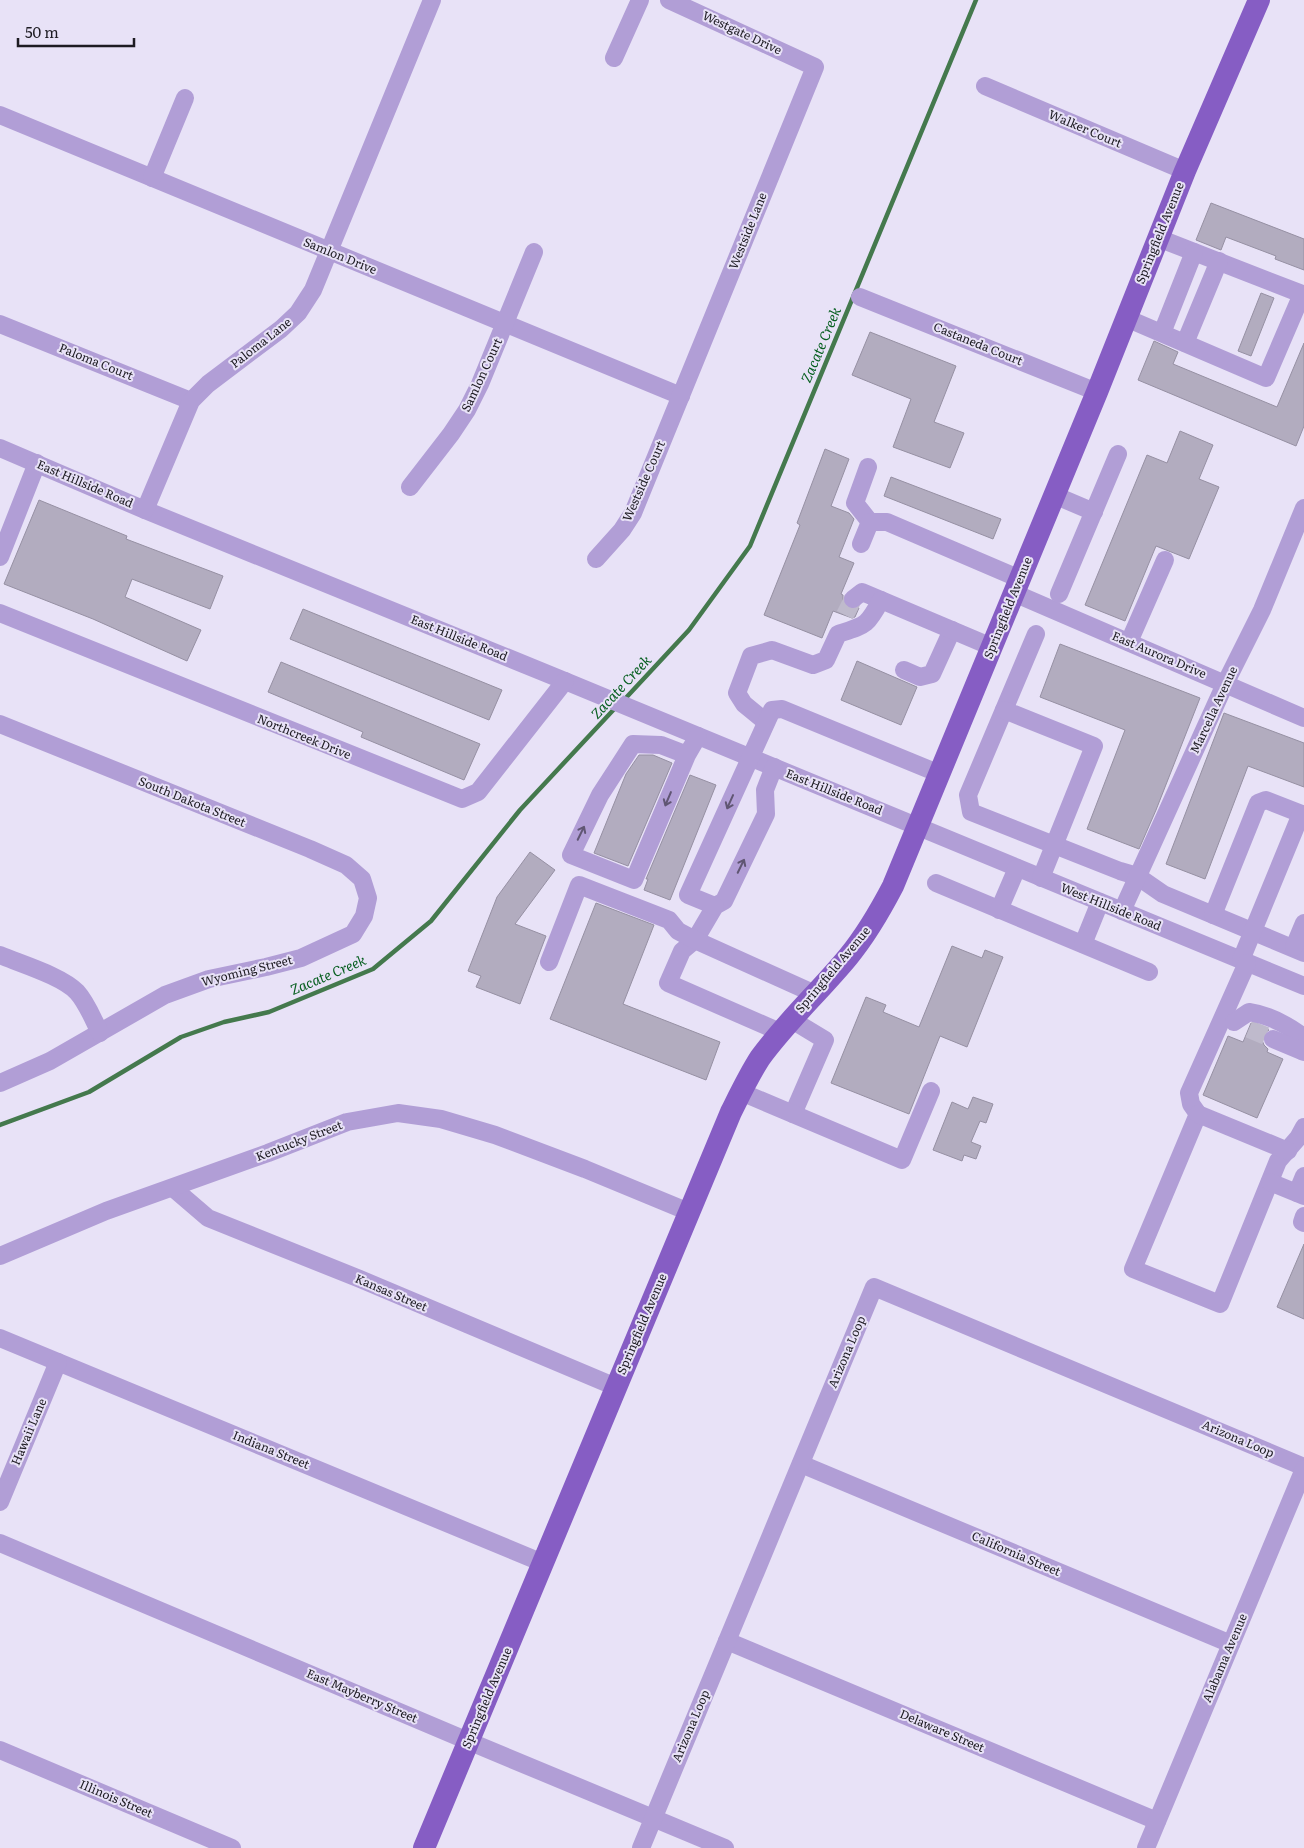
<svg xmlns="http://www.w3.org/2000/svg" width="1304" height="1848" viewBox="0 0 1304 1848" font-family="Literata,serif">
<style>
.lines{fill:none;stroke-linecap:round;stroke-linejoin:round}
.stream{stroke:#44794d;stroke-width:4.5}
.building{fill:#b2acbf;stroke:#9690a3}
.minor-tunnel{stroke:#bfbacc;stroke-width:18;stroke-dasharray:18 9;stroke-linecap:butt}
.minor{stroke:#b19ed6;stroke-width:18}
.major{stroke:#865dc4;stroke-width:22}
.oneway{stroke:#605673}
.labels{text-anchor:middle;stroke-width:4;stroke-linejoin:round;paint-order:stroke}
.street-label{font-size:12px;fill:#1d1b22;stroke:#e8e2f7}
.water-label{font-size:14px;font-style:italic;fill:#075f20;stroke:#e8e2f7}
</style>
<rect width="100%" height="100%" fill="#e8e2f7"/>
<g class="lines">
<!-- stream -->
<g class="stream">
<polyline points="623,701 689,630 750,546 976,0"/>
<polyline points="0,1125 89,1092 181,1037 224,1022 269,1012 373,969 431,921 520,810 617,706"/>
</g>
</g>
<!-- building -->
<g class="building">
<polygon points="1211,203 1304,239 1304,270 1275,259 1276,256 1226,237 1221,250 1196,240"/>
<polygon points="1261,293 1274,298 1251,356 1238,351"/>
<polygon points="870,332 956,366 934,422 964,433 950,468 893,447 911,399 852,375"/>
<polygon points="1154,341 1178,352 1173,364 1277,407 1304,343 1304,426 1296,446 1138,380"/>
<polygon points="1180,431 1213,445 1199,479 1219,487 1189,559 1156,546 1125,621 1085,605 1147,455 1167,463"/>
<polygon points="825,449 849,459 831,506 849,513 854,519 839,557 854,563 841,594 843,595 843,601 845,606 849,609 859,608 855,617 852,618 833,611 822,638 764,615 800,525 797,523"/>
<polygon points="891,477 1001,519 993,539 884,496"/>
<polygon points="39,500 127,536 126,539 223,576 210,609 132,579 125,597 201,630 187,661 93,619 4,584"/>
<polygon points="303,609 502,690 489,720 290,639"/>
<polygon points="1060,644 1200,698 1156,810 1139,849 1087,829 1125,730 1040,697"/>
<polygon points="857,661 917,687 901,725 841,700"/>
<polygon points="281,662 480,744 464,780 361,737 363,732 268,692"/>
<polygon points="1224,713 1304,743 1304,787 1248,766 1205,879 1166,864"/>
<polygon points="639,755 653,755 672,763 628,866 594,853 626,774"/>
<polygon points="690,775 716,785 670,900 644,890 648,879 646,879"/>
<polygon points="530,852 555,870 515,924 546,936 520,1004 476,987 481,976 468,971 497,897"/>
<polygon points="596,903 654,925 623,1004 720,1042 706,1080 550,1019"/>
<polygon points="952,946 982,958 985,950 1003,957 967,1047 940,1036 909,1114 831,1083 866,997 886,1005 883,1012 919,1027"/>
<polygon points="1251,1023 1269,1030 1263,1034 1262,1040 1264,1045 1268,1049 1267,1052 1283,1059 1257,1118 1203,1095 1228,1036 1243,1042"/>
<polygon points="973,1097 993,1104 986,1123 980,1121 971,1142 981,1146 976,1159 964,1155 962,1161 933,1150 952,1102 968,1109"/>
<polygon points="1304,1244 1304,1319 1277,1307"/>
</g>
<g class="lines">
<!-- minor-tunnel -->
<g class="minor-tunnel">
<polyline points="845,615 853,599"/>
<polyline points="1249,1029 1273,1039"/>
</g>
<!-- minor -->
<g class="minor">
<polyline points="614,58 640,0"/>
<polyline points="985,86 1185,171"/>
<polyline points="0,115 681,396"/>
<polyline points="152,178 185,98"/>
<polyline points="860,297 1097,392"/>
<polyline points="1126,318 1266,378 1302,294 1158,238"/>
<polyline points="0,324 191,401"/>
<polyline points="1162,333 1194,252"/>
<polyline points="1185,343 1219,261"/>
<polyline points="0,448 145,510 565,681 1304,986"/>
<polyline points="868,467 855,503 870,522"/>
<polyline points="410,487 451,434 467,410 480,384 534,252"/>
<polyline points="1054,495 1094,512"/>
<polyline points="145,510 191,401 208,384 281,329 298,313 313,290 432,0"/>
<polyline points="861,544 870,522 887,522 1020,579"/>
<polyline points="0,557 37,463"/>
<polyline points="596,559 622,530 633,513 815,67 669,0"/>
<polyline points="1014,593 1304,718"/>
<polyline points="1059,594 1118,454"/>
<polyline points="853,599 862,592 881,600"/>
<polyline points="0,613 462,799 478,792 565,681"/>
<polyline points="1036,634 968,795 971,812 1120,871 1137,876 1163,894 1304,953"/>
<polyline points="1129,642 1165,560"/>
<polyline points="904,670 920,677 932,674 952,630"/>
<polyline points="1004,710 1094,746 1041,878"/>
<path d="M 766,722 L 744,704 L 737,693 L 751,656 L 772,650 L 813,665 L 826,660 L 838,634 C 866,625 867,626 881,600 L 992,647"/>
<polyline points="0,724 310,849 346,865 362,879 368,898 364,916 353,934 301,958 266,967 209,979 165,995 50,1061 0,1083"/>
<polyline points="687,755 661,745 633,744 600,795 571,855 634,880 687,755 698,736"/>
<polyline points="774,767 765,790 766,814 724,901 715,906 695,940 682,951 668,983 780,1032"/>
<polyline points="936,883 1149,972"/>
<polyline points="715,906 688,895 772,710 782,709 940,774"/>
<polyline points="999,910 1017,868"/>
<polyline points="1122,911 1225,684 1262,610 1304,508"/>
<polyline points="1213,915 1258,803 1266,800 1304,815"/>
<polyline points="1083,944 1100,902"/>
<polyline points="1294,947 1304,923"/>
<path d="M 0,955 C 21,964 62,976 77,992 C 87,1003 93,1019 100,1033"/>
<polyline points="1241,960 1301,814"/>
<polyline points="549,962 579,885 669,920 678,931 695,940 815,994"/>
<polyline points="1247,963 1189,1093 1191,1104 1198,1114 1133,1269 1220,1304 1278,1161 1298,1138 1304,1127"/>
<polyline points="792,1020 825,1040 793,1114"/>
<path d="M 1234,1022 L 1249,1012 C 1269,1015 1286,1024 1302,1036 L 1302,1051"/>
<polyline points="1273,1039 1304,1052"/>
<polyline points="741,1092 902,1160 931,1091"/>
<polyline points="1198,1114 1288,1151"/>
<polyline points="1270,1182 1304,1196"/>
<polyline points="173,1188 208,1218 360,1279 616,1387"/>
<polyline points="1297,1193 1304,1176"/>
<polyline points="1304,1216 1302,1222 1304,1223"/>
<polyline points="0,1256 106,1211 268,1153 347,1122 398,1113 441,1119 495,1135 585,1169 689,1212"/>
<polyline points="0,1338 543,1563"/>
<polyline points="801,1464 1231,1644"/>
<polyline points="0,1502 58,1362"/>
<polyline points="0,1543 468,1741 725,1848"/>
<polyline points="727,1641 1157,1821"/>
<polyline points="0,1750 232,1848"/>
<polyline points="641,1848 874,1287 1304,1467"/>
<polyline points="1146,1848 1304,1469"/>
</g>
<!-- major -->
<path class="major" d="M 424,1848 L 731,1112 C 740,1094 749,1075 760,1058 C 786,1022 820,991 848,957 C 866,935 880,911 893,886 L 1097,392 L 1185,171 L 1259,0"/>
</g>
<!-- one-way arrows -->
<defs><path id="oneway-shaft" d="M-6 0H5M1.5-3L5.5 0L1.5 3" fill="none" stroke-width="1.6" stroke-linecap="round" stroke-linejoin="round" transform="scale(1.25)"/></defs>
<g class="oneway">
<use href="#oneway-shaft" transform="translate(668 799) rotate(113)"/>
<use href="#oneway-shaft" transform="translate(730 802) rotate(114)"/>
<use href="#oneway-shaft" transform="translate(581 833) rotate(-64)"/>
<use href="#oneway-shaft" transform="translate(741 866) rotate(-64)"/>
</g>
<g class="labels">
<!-- street labels -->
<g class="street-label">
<text transform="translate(742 33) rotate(25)" y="4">Westgate Drive</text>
<text transform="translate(1085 129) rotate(23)" y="4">Walker Court</text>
<text transform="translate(748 231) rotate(-68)" y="4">Westside Lane</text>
<text transform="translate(1160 233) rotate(-68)" y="4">Springfield Avenue</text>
<text transform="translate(340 256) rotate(22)" y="4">Samlon Drive</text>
<text transform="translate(261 343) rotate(-38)" y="4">Paloma Lane</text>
<text transform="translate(978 344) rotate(22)" y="4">Castaneda Court</text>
<text transform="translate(96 362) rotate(22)" y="4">Paloma Court</text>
<text transform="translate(482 375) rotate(-65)" y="4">Samlon Court</text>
<text transform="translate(644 481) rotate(-66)" y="4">Westside Court</text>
<text transform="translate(85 484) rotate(23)" y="4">East Hillside Road</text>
<text transform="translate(1008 608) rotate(-68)" y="4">Springfield Avenue</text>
<text transform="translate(459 638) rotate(22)" y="4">East Hillside Road</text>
<text transform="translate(1159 655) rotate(23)" y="4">East Aurora Drive</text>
<text transform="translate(1214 710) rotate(-65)" y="4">Marcella Avenue</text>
<text transform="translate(304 737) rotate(22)" y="4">Northcreek Drive</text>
<text transform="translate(834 792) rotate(22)" y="4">East Hillside Road</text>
<text transform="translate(192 802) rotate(22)" y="4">South Dakota Street</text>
<text transform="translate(1111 907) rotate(22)" y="4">West Hillside Road</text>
<text transform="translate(833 970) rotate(-50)" y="4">Springfield Avenue</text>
<text transform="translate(247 971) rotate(-14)" y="4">Wyoming Street</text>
<text transform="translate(299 1141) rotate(-21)" y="4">Kentucky Street</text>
<text transform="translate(391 1293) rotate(23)" y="4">Kansas Street</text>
<text transform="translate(642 1324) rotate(-67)" y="4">Springfield Avenue</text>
<text transform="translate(847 1352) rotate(-67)" y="4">Arizona Loop</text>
<text transform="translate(29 1432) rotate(-67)" y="4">Hawaii Lane</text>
<text transform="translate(1238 1439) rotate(23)" y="4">Arizona Loop</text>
<text transform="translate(271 1450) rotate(22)" y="4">Indiana Street</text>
<text transform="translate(1016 1554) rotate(23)" y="4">California Street</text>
<text transform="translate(1225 1658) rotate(-67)" y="4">Alabama Avenue</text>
<text transform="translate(362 1696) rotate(23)" y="4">East Mayberry Street</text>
<text transform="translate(487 1698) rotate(-67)" y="4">Springfield Avenue</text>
<text transform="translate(691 1726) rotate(-67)" y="4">Arizona Loop</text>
<text transform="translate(942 1731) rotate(23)" y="4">Delaware Street</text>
<text transform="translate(116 1799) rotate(23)" y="4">Illinois Street</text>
</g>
<!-- water labels -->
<g class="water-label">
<text transform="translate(821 345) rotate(-67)" y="5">Zacate Creek</text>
<text transform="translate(621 687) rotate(-47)" y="5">Zacate Creek</text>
<text transform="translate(328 975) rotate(-23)" y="5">Zacate Creek</text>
</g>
</g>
<!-- scale -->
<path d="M18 38v8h116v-8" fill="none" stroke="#1d1b22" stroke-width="2.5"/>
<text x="25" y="38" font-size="15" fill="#1d1b22" stroke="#e8e2f7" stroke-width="4" paint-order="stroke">50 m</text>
</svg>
